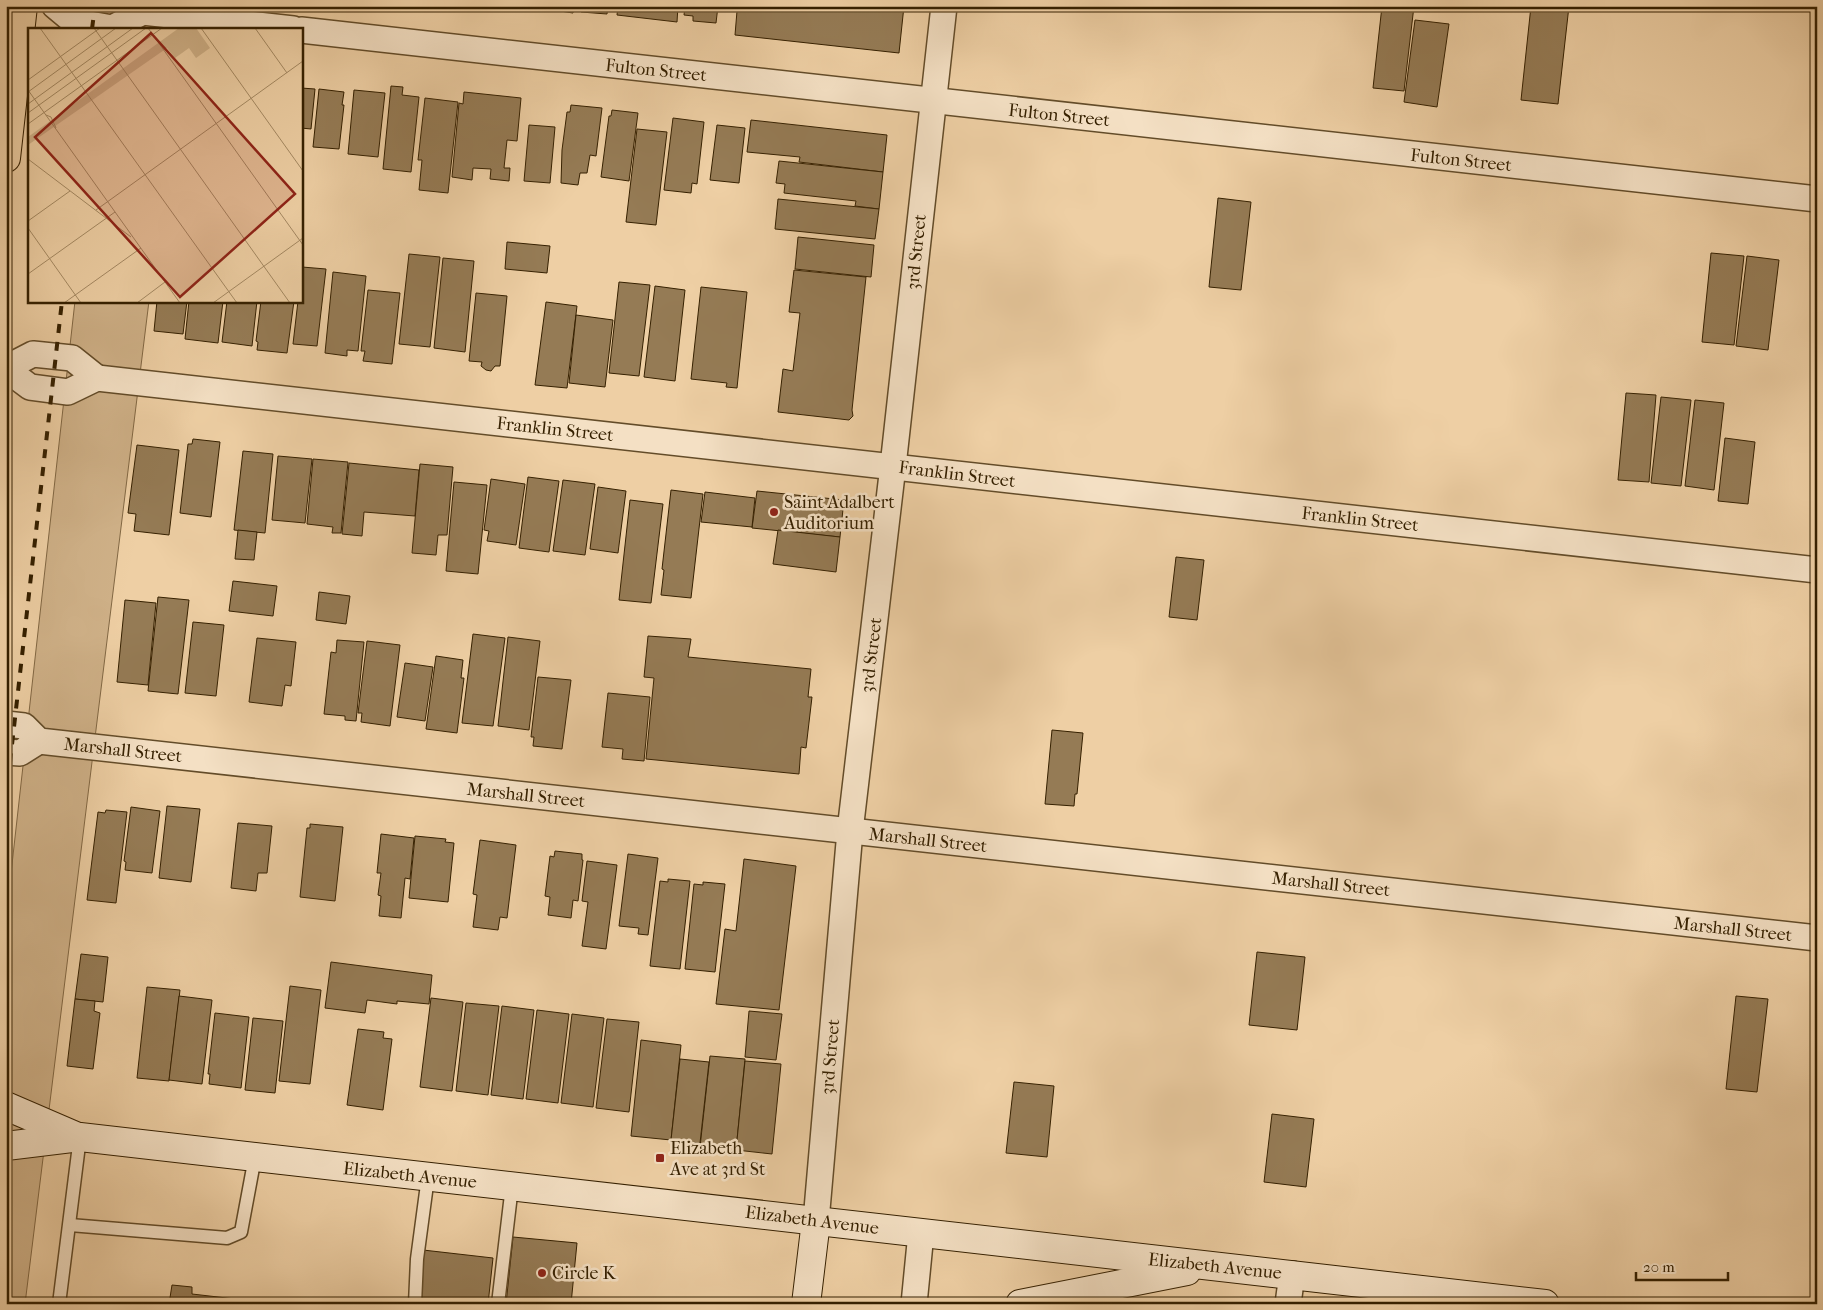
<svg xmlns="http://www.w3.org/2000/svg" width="1823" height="1310" viewBox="0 0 1823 1310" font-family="'IM FELL French Canon',serif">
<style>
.green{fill:#cfb188;stroke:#826844}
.building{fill:#957b55;stroke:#352000}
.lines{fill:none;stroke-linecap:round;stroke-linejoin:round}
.lane-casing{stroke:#634c29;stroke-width:15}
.street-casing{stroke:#634c29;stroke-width:28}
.secondary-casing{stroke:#352000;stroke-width:30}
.highway-casing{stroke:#352000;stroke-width:30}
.lane{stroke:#f4e0c4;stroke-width:12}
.street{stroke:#f4e0c4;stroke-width:25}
.secondary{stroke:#f4e0c4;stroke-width:28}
.highway{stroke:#eecfa4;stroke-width:28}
.rail{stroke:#352000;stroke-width:4;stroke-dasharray:9 9;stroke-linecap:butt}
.poi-dot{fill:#8f2418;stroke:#f4e0c4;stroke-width:2}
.labels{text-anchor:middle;stroke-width:5;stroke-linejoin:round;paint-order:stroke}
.street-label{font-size:18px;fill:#352000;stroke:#f4e0c4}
.poi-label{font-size:18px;fill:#352000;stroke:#f4e0c4;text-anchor:start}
.inset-road{fill:none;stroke:#a48962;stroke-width:1}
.view{fill:#8f2418;fill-opacity:0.15;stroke:#8f2418;stroke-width:2.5}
.inset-edge{fill:none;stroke:#352000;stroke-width:2.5}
</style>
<rect width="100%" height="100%" fill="#eecfa4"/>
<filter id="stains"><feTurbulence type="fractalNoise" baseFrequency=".004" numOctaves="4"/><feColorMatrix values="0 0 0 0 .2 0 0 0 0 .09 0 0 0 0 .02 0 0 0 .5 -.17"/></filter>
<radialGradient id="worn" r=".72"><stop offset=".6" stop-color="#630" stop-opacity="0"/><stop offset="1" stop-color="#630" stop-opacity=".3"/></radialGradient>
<!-- green -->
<polygon class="green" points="75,301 149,301 25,1304 6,1304 6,918"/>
<!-- building -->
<g class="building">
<polygon points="541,6 574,6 573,13 541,8"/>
<polygon points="581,6 608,6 607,14 581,12"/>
<polygon points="618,6 678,6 677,22 617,15"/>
<polygon points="685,6 718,6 716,23 693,21 693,16 684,15"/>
<polygon points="723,6 904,6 899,53 735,35 737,11 723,10"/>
<polygon points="1382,6 1414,6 1404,91 1373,88"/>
<polygon points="1531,6 1569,6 1558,104 1521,100"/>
<polygon points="1415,20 1449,24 1437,107 1404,102"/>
<polygon points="391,86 403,87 402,95 419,97 411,172 383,169"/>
<polygon points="301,88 315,89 311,129 301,128"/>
<polygon points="319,89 344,92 342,105 344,105 339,149 313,147"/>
<polygon points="354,90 385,93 378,157 348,154"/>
<polygon points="464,92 521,98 517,141 507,140 504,168 510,168 509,181 490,179 491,169 473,168 472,180 452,177 459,103 463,104"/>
<polygon points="425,98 458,102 448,193 419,190 422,160 418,160"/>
<polygon points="571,105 602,108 596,156 590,155 587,173 580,173 578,185 561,183 562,150 567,112 570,112"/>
<polygon points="612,110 638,113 629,181 601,177 609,116 611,116"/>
<polygon points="673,118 704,122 697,184 692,183 691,193 664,190"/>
<polygon points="751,120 887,135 883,172 799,162 800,157 747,152"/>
<polygon points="529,125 555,127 550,183 524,181"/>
<polygon points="717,125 745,128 739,183 710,180"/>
<polygon points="637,129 667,132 656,225 626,222"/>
<polygon points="779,161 883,172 879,209 855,206 856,201 784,193 785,184 776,183"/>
<polygon points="1218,198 1251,202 1241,290 1209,287"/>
<polygon points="778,199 879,209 875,239 775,229"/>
<polygon points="798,237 874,245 871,277 795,269"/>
<polygon points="507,242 550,246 547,273 505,269"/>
<polygon points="1711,253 1744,256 1734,345 1702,342"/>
<polygon points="409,254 440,257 430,347 399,344"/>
<polygon points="1747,256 1779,260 1768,350 1736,346"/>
<polygon points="443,258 474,261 465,352 434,348"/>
<polygon points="302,267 326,269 317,346 293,344 298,301 301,301"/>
<polygon points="794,270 866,277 852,410 853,416 849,420 778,412 783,369 793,371 800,313 789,312"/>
<polygon points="333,272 366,276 358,351 347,350 347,356 325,353"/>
<polygon points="619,282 650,285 639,376 609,373"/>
<polygon points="655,286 685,290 675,381 644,377"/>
<polygon points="701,287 747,292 737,388 726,387 727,383 691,379"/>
<polygon points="368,290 400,293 392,364 363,361 365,351 361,351"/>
<polygon points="476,293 507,296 500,366 495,366 491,371 486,370 481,366 482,362 469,361"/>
<polygon points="157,301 187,301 183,334 154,331"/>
<polygon points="189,301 223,301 218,343 185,339"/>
<polygon points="227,301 257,301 252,346 222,342"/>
<polygon points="261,301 294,301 287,353 257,350 258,342 256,341"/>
<polygon points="546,302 577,306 567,388 535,385"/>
<polygon points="576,315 613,320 605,387 569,383"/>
<polygon points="1626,393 1656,395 1649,482 1618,480"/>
<polygon points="1661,397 1691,400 1681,486 1651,483"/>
<polygon points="1695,400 1724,403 1714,490 1685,486"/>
<polygon points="1725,438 1755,442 1748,504 1718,501"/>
<polygon points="193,439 220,442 211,517 180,513 188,444 192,444"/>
<polygon points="137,445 179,450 169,535 134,531 136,514 128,513"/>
<polygon points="243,451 273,454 265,533 234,530"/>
<polygon points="278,456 312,459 305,523 272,520"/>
<polygon points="313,459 348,462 341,533 332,533 333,527 307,524"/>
<polygon points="349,463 419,470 415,516 364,512 362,536 342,534"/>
<polygon points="420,464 453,467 447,535 438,535 436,555 412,553"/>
<polygon points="528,477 559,481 549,552 519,548"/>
<polygon points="491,479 525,484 516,545 487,541 489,531 484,530"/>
<polygon points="563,480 595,484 585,555 553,551"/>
<polygon points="454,482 487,485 478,574 446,571"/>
<polygon points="598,487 626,491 618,553 590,549"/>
<polygon points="671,490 703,494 691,598 661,595 664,570 662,569"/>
<polygon points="757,491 844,500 840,537 752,528"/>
<polygon points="705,492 755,498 752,527 701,522"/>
<polygon points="630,500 663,504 651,603 619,600"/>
<polygon points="238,530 257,532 254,560 235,559"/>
<polygon points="778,530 840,537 836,572 773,564"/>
<polygon points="1176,557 1204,560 1197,620 1169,617"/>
<polygon points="233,581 277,586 273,616 229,611"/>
<polygon points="319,592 350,596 346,624 316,620"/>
<polygon points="158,597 189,600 178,694 148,691"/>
<polygon points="125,600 156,603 148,685 117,682"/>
<polygon points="193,622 224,625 216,696 185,693"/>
<polygon points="473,634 505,638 493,726 462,723"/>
<polygon points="648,636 691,639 688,657 811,669 808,697 812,697 806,748 801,747 799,774 646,759 654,678 644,677"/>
<polygon points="508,637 540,641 529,730 498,726"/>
<polygon points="257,638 296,642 291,686 285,685 282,706 249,702"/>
<polygon points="337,640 364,642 356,721 345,720 345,716 324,714 331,652 336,653"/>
<polygon points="367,641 400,645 390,726 361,722 362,713 358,713"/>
<polygon points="436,656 463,660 461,678 464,678 457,733 426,729"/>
<polygon points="405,663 433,667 425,721 397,717"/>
<polygon points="538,677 571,680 562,749 533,746 534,737 531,737"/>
<polygon points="608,693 650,697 644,761 622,759 623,749 602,747"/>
<polygon points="1052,730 1083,733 1077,794 1075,794 1074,806 1045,804"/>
<polygon points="167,806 200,809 191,882 159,878"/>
<polygon points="131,807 160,811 152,873 125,870 126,862 124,861"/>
<polygon points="106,810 127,812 116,903 87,900 98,812 105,813"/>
<polygon points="238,823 272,826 267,873 258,873 256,891 231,888"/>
<polygon points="310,824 343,827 335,901 300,897 307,828 310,828"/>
<polygon points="381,834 414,838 410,879 405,878 401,918 379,916 381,896 378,895 381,873 377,873"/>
<polygon points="415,836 446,839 445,842 454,843 448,902 409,898"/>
<polygon points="480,840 516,845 507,918 500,917 498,930 473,927 477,895 473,894"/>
<polygon points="555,851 582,854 582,860 583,860 578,901 573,900 571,918 548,915 550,897 545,896 550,856 554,857"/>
<polygon points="628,854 658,858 648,935 638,934 639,928 619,926"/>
<polygon points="744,859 796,866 779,1010 716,1004 725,929 736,931"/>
<polygon points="587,861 617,865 606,949 582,946 588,902 582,901"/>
<polygon points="668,879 690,881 680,969 650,966 660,881 668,882"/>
<polygon points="703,882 725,884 715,972 685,969 694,884 703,885"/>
<polygon points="1257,952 1305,957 1297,1030 1249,1025"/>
<polygon points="81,954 108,957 103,1002 75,999"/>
<polygon points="331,962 432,975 429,1004 397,1001 397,1004 367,1000 365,1013 325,1008"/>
<polygon points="290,986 321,990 310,1084 279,1081"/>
<polygon points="147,987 180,990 169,1081 137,1078"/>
<polygon points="179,996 212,1000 202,1084 169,1080"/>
<polygon points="1736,996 1768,999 1757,1092 1726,1089"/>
<polygon points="431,998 463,1002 452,1091 420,1087"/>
<polygon points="75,999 95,1001 94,1011 100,1013 93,1069 67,1066"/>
<polygon points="466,1003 499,1006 488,1095 456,1091"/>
<polygon points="502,1006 534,1010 523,1099 491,1095"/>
<polygon points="537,1010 569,1014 558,1103 526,1099"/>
<polygon points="749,1011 782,1014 776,1060 745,1057"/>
<polygon points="215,1013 249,1017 241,1088 209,1084 210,1074 208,1074"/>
<polygon points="572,1014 604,1018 593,1107 561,1103"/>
<polygon points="253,1018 283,1021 275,1093 245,1090"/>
<polygon points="607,1019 639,1022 629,1112 596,1108"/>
<polygon points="358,1029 384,1032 383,1038 392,1039 383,1110 347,1105"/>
<polygon points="641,1040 681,1045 671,1140 631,1136"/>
<polygon points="710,1056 745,1059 736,1150 700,1147"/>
<polygon points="680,1059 709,1062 700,1143 671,1140"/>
<polygon points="745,1061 781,1064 772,1154 736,1150"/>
<polygon points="1014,1082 1054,1086 1047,1157 1006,1153"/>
<polygon points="1272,1114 1314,1119 1306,1187 1264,1182"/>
<polygon points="513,1237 577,1243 571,1304 506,1304"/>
<polygon points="423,1250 493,1258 488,1304 417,1304"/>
<polygon points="172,1285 192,1287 192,1294 244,1300 243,1304 169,1304"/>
</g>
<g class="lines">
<!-- lane casing -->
<g class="lane-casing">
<g id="lane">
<polyline points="70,1225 227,1238 241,1232 255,1157"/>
<polyline points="59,1304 80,1137"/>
<polyline points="415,1304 417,1259 428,1177"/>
<polyline points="498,1304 512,1186"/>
<polyline points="1392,1304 1394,1286"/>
</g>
</g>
<!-- street casing -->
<g class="street-casing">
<g id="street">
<polyline points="55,6 73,21 112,28 143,12"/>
<polyline points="135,6 143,12 293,29"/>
<polyline points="301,30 1817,199"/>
<polyline points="6,368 33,354 72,358 97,378"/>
<polyline points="6,369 30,387 68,392 97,378 1817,570"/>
<polyline points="6,724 24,726 39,741 1817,938"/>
<polyline points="6,752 20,753 39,741"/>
<polyline points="816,1221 850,831 893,466 944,6"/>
<polyline points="914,1304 921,1233"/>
<polyline points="1288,1304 1292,1274"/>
</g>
</g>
<!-- secondary casing -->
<g class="secondary-casing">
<g id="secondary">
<polyline points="6,1106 78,1137"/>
<polyline points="6,1146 80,1137 1545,1304"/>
<polyline points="806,1304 816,1221"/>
<polyline points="1020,1304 1187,1271"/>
</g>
</g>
<!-- highway casing -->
<g class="highway-casing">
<polyline id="highway" points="6,158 23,6"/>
</g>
<!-- lane -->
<use href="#lane" class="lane"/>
<!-- street -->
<use href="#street" class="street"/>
<!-- secondary -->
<use href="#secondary" class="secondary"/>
<!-- highway -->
<use href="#highway" class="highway"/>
<!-- rail -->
<g class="rail">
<polyline points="92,29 95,6"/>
<polyline points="6,798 62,301"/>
</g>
</g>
<!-- markers -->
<g class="poi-dot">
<circle cx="774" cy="512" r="5"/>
<rect x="655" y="1153" width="10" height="10" rx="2.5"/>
<circle cx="542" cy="1273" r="5"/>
</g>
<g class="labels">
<!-- street labels -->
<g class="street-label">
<text transform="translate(656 70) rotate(6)" y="6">Fulton Street</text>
<text transform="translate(1059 115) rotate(6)" y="6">Fulton Street</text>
<text transform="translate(1461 160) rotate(6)" y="6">Fulton Street</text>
<text transform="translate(916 252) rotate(-84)" y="6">3rd Street</text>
<text transform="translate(555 429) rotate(6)" y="6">Franklin Street</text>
<text transform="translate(957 474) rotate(7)" y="6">Franklin Street</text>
<text transform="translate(1360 519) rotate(6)" y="6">Franklin Street</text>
<text transform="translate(871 655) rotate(-83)" y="6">3rd Street</text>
<text transform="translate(123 750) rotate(6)" y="6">Marshall Street</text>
<text transform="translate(526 795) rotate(6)" y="6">Marshall Street</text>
<text transform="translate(928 840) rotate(6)" y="6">Marshall Street</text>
<text transform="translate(1331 884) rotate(6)" y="6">Marshall Street</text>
<text transform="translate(1733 929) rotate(6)" y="6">Marshall Street</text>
<text transform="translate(830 1057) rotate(-85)" y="6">3rd Street</text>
<text transform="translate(410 1175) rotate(6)" y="6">Elizabeth Avenue</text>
<text transform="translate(812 1220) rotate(7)" y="6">Elizabeth Avenue</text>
<text transform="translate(1215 1266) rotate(6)" y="6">Elizabeth Avenue</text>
</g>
<!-- poi labels -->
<g class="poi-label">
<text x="784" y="508">Saint Adalbert<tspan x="784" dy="21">Auditorium</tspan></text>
<text x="670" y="1154">Elizabeth<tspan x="670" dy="21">Ave at 3rd St</tspan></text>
<text x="552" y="1279">Circle K</text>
</g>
</g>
<!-- overview -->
<g transform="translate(28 28)">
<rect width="275" height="275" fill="#eecfa4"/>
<path d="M 151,0 L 168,0 L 182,20 L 168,30 L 161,20 L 147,30 L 139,20 L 0,117 L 0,109 Z" fill="#cfb188"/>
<path class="inset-road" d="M 12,0 L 209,275M 66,0 L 262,275M 120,0 L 275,217M 173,0 L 275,143M 227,0 L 259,45M 0,52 L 72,0M 0,62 L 152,275M 0,64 L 88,0M 0,76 L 105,0M 0,85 L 118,0M 18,87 L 23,89 L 28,100M 0,96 L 134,0M 0,131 L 103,209M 68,182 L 275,33M 0,193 L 42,163M 0,200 L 53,275M 0,246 L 87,184M 36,275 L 113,220M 109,275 L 137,254M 185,275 L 275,210"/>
<path class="view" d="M 123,5 L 267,166 L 152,269 L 7,109 Z"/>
<rect width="275" height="275" class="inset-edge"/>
</g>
<!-- margin -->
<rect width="1823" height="1310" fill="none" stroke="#eecfa4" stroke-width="25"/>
<rect x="8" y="8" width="1808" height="1295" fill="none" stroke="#352000" stroke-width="2.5"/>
<rect x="12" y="12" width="1798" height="1285" fill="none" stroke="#352000"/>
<!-- scale -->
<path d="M1636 1272v8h92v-8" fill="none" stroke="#352000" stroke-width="2.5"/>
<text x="1643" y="1272" font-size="15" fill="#352000" stroke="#f4e0c4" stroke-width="4" paint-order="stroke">20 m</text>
<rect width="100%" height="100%" filter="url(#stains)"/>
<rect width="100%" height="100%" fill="url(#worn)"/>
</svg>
